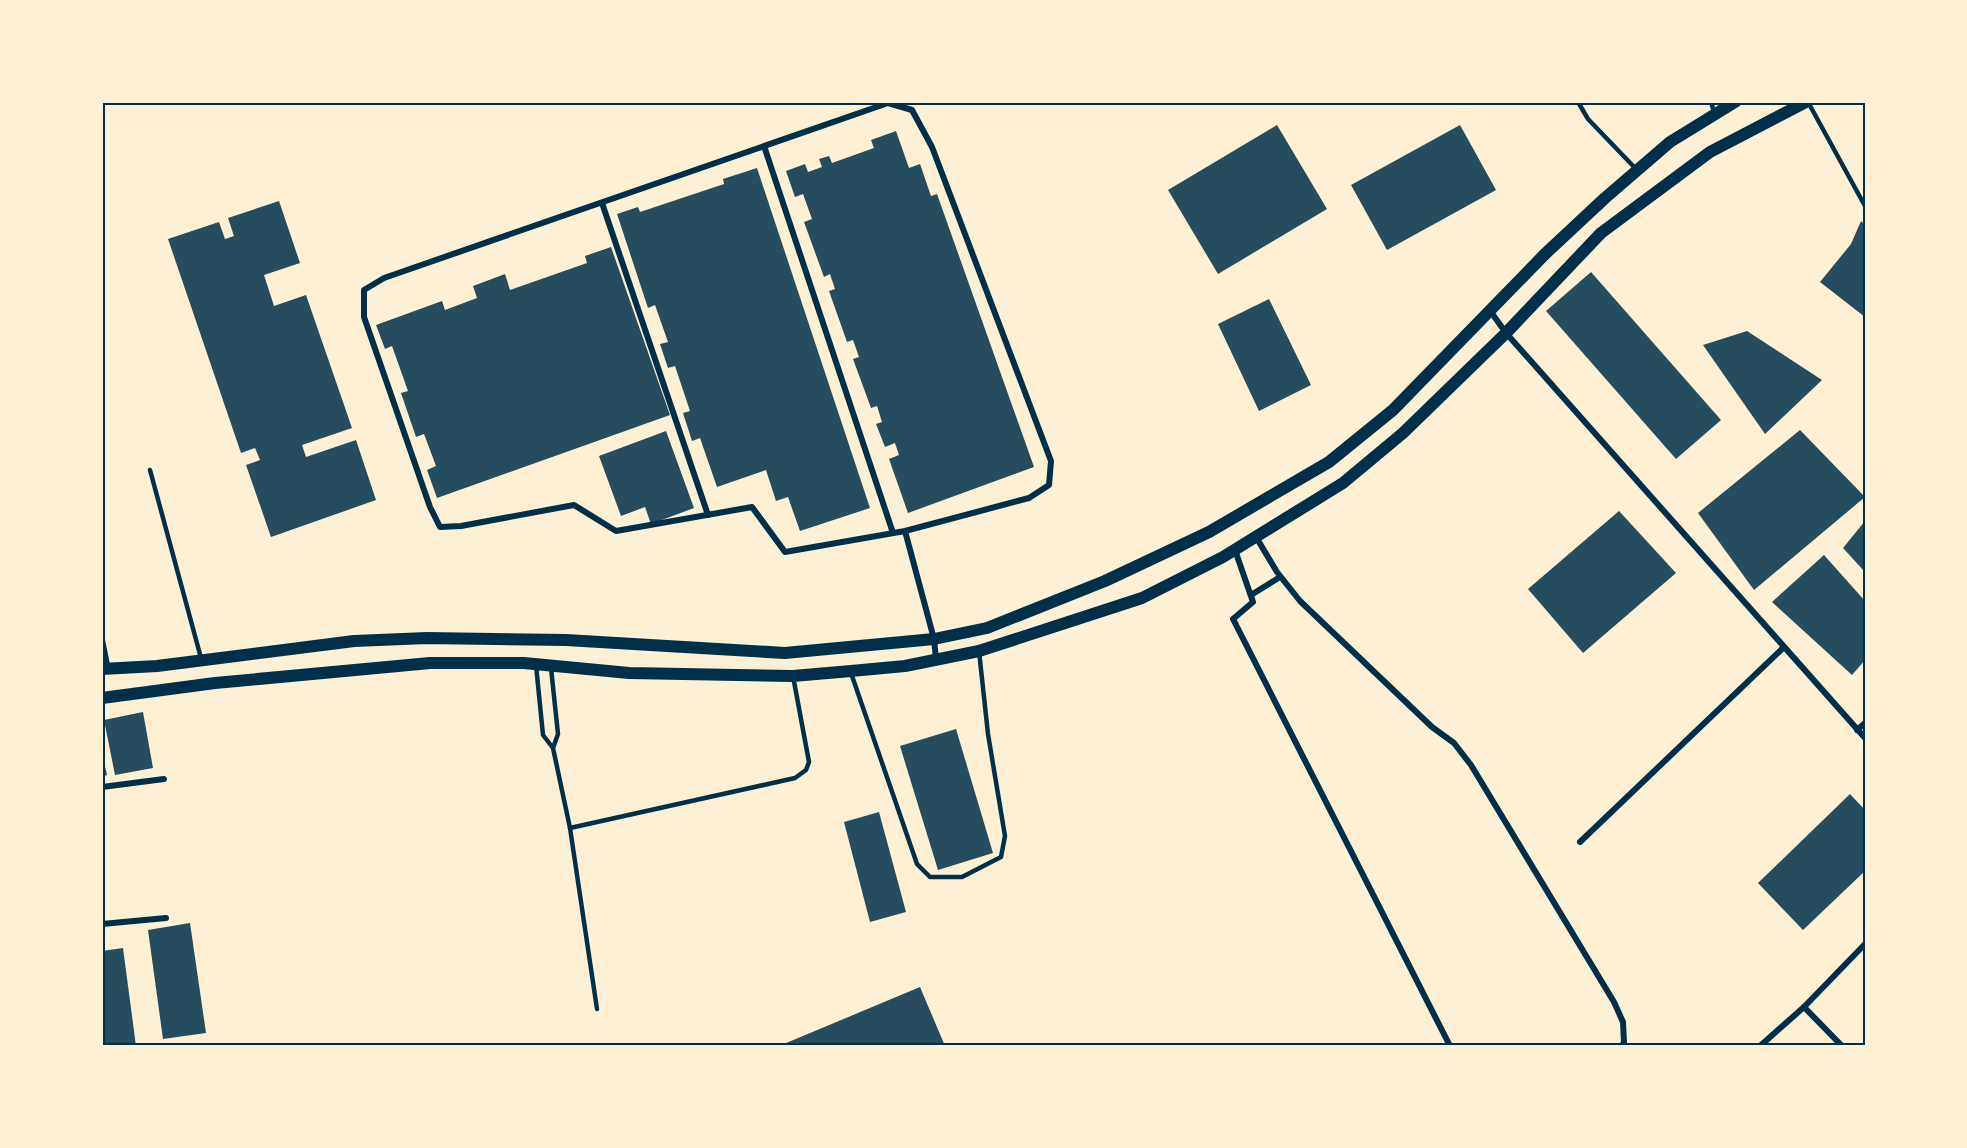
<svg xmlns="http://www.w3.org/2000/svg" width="1967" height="1148" viewBox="0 0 1967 1148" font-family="Signika,sans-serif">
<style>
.building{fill:#264d5e}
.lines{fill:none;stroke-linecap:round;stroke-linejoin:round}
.service{stroke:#003049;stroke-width:4.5}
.minor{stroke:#003049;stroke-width:6}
.secondary{stroke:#003049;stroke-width:12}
.neatline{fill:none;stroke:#003049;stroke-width:2}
</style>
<rect width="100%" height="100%" fill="#fdf0d5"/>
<!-- building -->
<g class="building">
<polygon points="1277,125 1327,209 1218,274 1168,190"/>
<polygon points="1460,125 1496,190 1387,250 1351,185"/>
<polygon points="896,131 909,168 920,164 931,196 937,194 1034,467 908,513 889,459 899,455 895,443 885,447 876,424 882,422 877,406 871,408 853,359 859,357 853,340 847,342 829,291 835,289 830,274 824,277 804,222 812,219 803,194 795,197 786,171 805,164 808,172 822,167 819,159 829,156 832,163 874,148 871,140"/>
<polygon points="757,168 870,508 800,531 788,497 776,501 766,470 717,487 700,438 692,441 683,413 690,411 675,366 668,368 660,344 668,342 655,305 648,308 617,214 638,207 640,212 724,184 723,179"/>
<polygon points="279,201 300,263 264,275 274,306 306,295 352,428 302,445 306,457 356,440 376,500 271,537 246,465 260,460 255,448 241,453 168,239 219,222 225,239 234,236 228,218"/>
<polygon points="1861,221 1865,225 1865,317 1820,282 1851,244"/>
<polygon points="611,247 670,415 437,498 427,470 436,466 424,434 416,437 401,393 408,391 392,346 385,349 376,325 442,301 445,310 477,298 473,286 505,274 510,290 587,263 585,256"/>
<polygon points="1591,272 1721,420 1676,459 1546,311"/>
<polygon points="1269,299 1311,385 1259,411 1218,324"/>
<polygon points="1747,331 1822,380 1765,434 1703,345"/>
<polygon points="1800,430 1865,497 1754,590 1698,513"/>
<polygon points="666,431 694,508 651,524 645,507 621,516 599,456"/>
<polygon points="1619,511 1676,573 1583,653 1528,589"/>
<polygon points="1865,521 1865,572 1843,548"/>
<polygon points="1824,555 1865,601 1865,660 1852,675 1772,602"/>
<polygon points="143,712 153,768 115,775 104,720"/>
<polygon points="956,729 993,853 938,870 900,746"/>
<polygon points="102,754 107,775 102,777"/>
<polygon points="1850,794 1865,810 1865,871 1803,930 1758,883"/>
<polygon points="879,812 906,912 870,922 844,822"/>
<polygon points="190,923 206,1033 163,1039 148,930"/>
<polygon points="123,948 136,1046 102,1046 102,951"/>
<polygon points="920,987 945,1046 779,1046"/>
</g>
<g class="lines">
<!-- service -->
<g class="service">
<polyline points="1578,102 1588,119 1637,170"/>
<polyline points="1711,102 1714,112"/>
<polyline points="1808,102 1865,206"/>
<polyline points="150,470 201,658"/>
<polyline points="102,636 108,666"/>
<polyline points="536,665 543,735 553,748 558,734 551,668"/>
<polyline points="851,673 917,864 930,877 962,877 1001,857 1005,836 988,734 979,651"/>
<polyline points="553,748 570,828 597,1009"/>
<polyline points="570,828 795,778 806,770 809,762 793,676"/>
</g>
<!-- minor -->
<g class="minor">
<polyline points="764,146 893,533"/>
<polyline points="602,203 708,515"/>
<polyline points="1491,312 1506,333 1865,738"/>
<polyline points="905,531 785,552 752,507 616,531 574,505 461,526 440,527 430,507 364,317 364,290 384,278 888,103 912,110 932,147 1051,461 1049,485 1029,498 905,531 934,639 936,659"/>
<polyline points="1256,537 1277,572 1300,601 1432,727 1454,743 1471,765 1614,1002 1623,1022 1624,1043 1621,1046"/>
<polyline points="1235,550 1253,602 1233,619 1450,1046"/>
<polyline points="1251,595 1280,577"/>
<polyline points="1857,730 1865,723"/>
<polyline points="102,787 164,779"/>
<polyline points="1580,842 1784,647"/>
<polyline points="102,924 166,918"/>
<polyline points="1804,1007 1842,1046"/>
<polyline points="1760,1046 1804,1007 1865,944"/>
</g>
<!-- secondary -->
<g class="secondary">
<polyline points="102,669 157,666 354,641 427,638 566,640 785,653 934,639 987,628 1105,581 1209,532 1329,462 1393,410 1544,255 1605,198 1670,142 1735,102"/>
<polyline points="102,698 215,683 430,663 524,663 629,673 793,676 851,671 905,666 979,651 1142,598 1223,557 1343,483 1403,433 1506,333 1601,233 1710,152 1806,102"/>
</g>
</g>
<!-- border -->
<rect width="1967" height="1148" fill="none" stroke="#fdf0d5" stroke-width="207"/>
<rect x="104" y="104" width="1760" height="940" class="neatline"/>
</svg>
